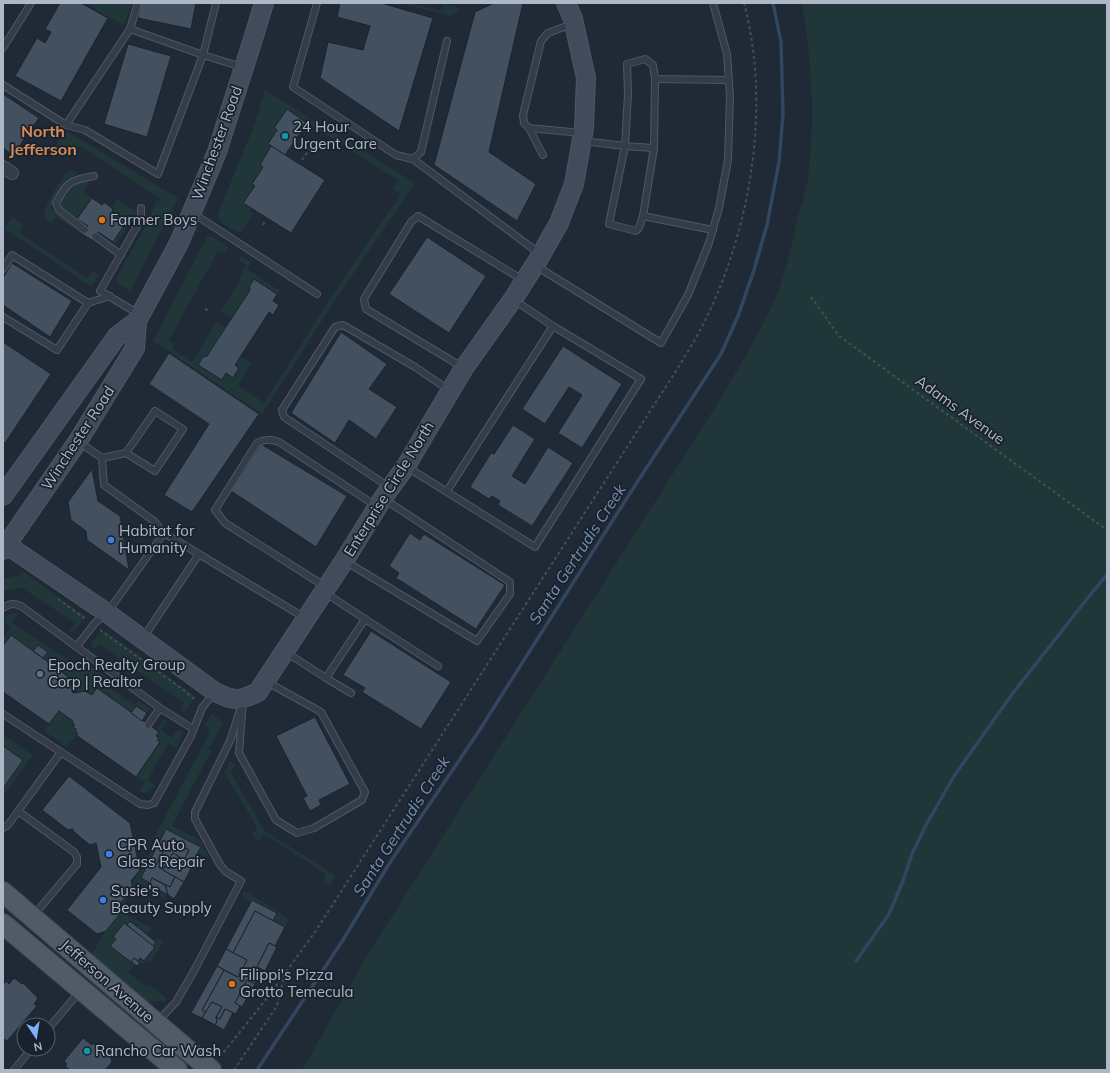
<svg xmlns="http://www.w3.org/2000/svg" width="1110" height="1073" viewBox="0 0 1110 1073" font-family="Mulish,sans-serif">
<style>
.green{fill:#213638}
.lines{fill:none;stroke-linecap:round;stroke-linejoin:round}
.stream{stroke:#32465f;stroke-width:3.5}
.building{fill:#425060;stroke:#1b232e}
.lane-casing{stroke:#4e5763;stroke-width:8}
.street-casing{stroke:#4e5763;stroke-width:14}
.secondary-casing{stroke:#4e5763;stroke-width:20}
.primary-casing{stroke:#3d4551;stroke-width:22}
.path{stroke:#3c5253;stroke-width:2;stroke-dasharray:3 3;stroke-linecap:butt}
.lane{stroke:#333c48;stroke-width:6}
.street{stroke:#333c48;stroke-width:12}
.secondary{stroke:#414b5b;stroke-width:18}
.primary{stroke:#515b68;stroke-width:20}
.culture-dot{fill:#0f9aa8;stroke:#19212c;stroke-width:1.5}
.food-dot{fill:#e8710a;stroke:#19212c;stroke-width:1.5}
.shop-dot{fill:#3f7fe0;stroke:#19212c;stroke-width:1.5}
.service-dot{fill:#5c6f8a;stroke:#19212c;stroke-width:1.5}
.labels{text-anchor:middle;stroke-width:3.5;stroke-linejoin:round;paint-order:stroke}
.poi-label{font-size:15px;fill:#adb7c5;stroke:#19212c;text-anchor:start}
.street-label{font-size:15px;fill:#adb7c5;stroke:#19212c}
.neighbourhood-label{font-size:16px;font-weight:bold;fill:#d48b58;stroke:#19212c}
.water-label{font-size:16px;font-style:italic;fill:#748eae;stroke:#19212c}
</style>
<rect width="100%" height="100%" fill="#202a37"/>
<!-- green -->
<g class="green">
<polygon points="86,3 132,3 124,25 106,16"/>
<polygon points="401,3 411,3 440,11 444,3 453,7 456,6 459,12 449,16"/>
<path d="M 802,3 L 1107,3 L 1107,1070 L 302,1070 L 370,951 L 716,406 C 737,369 764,329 779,289 C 787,265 793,240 798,216 C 802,203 806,190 808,178 C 815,120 812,60 802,3 Z"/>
<polygon points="265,90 415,183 332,305 262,414 153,341 207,237 213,237 228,247 225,252 221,253 218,251 169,340 174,344 172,349 192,362 216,322 226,328 207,356 203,357 198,365 222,380 226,373 232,377 239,368 235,365 240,356 251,363 238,385 264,403 334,293 401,194 393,189 398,180 287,110 274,128 277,130 268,144 271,146 260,164 263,167 252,183 255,186 244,203 251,208 249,211 253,214 241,232 237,232 220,222 218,214 255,123"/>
<path d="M 65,130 L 178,198 L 130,291 L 117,283 L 117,277 L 148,222 L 156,201 L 159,203 L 160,199 L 80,146 L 75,153 C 67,156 61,154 54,149 Z"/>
<path d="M 71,170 L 76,172 L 77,174 L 66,179 L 51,206 L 55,213 L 84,232 L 82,234 L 56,217 L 51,223 C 33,216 61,182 67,172 Z"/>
<path d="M 87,181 L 89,183 L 83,192 L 92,198 L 77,219 L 62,208 L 61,203 C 69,190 71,185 87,181 Z"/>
<polygon points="116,200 119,200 135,211 136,215 117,242 115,244 113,242 128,220 112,211 113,209 112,208"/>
<polygon points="12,217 23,224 20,232 21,234 85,277 88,277 92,271 94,271 99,275 92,286 84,282 5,228"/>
<polygon points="240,256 251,262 247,269 280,291 277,294 254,279 249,286 250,290 232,319 221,312 240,280 239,278 246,265 239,260"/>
<polygon points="22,571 85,616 75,631 69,632 75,623 21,587 3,591 3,579 19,575"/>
<polygon points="14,613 18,614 12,623 78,667 84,661 107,677 107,679 104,684 134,705 139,701 150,709 147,713 136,706 131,713 85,691 74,693 72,692 73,690 71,688 72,686 68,680 70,677 43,658 48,652 38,645 33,651 11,635 3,646 3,638 11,627 6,624 4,620 8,615"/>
<polygon points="105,631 192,694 195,697 185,711 183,712 181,709 184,703 99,644 94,649 93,648 91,644 99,634"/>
<polygon points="59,711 73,721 72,723 75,725 73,727 76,729 75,731 78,733 67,747 44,731"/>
<polygon points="212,714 223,723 208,749 211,751 172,826 200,840 208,856 207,857 197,853 200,847 166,829 141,878 150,883 149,885 167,895 164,899 136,882 123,906 126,908 125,914 152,928 147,935 131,921 127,925 124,923 113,936 116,939 110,945 134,964 128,972 147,987 149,984 167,999 164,1003 161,1001 151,1001 148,1004 91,956 157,841 154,838 211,730 205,726 205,724"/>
<path d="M 165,719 L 167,720 L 161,730 L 172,738 L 177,731 L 179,730 L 182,732 L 183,734 L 177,746 L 175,748 L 168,743 L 147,781 L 155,785 L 155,787 C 149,791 145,795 139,791 L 145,782 L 136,777 L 160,743 L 157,740 L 159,738 L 156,736 L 156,731 Z"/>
<polygon points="3,735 33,755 3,796 3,788 23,760 3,746"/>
<polygon points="231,761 235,765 231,773 265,831 336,876 330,885 324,882 323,880 326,874 264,834 260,839 257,840 253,836 254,832 257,827 224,772"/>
<polygon points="245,891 286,917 288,921 285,927 273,921 277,913 252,900 251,902 243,896 243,892"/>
<polygon points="157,938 163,942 151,962 148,960 141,964 138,961 153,946"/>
</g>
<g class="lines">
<!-- stream -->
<g class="stream">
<polyline points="856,961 889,914 903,881 912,854 926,825 954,776 1013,693 1094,590 1107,575"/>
<polyline points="257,1070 343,940 389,864 477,734 634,487 721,354 738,316 754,270 767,225 779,162 783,113 781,42 773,3"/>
</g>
</g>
<!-- building -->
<g class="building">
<polygon points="60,3 81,3 108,18 61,101 15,76 37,38 45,43 51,32 45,29"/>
<polygon points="141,3 196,3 191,29 138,18"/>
<polygon points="340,3 381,3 433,18 399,131 320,78 328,42 363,50 370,26 337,17"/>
<polygon points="494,3 523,3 489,152 536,184 517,221 434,165 475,12"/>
<polygon points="128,44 171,56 147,137 104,124"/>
<polygon points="3,94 39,118 13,155 3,148"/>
<polygon points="287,109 307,123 285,155 268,144 277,130 274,128"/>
<polygon points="271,146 325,180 291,233 243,203 255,186 252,184 263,167 260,165"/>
<polygon points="92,198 102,205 104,202 113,209 112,211 128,220 113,242 98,232 92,240 82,234 88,226 77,219"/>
<polygon points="427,237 486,276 449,333 389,294"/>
<polygon points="12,263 72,301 50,337 3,305 3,278"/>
<polygon points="254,279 277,294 273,301 279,305 273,315 269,312 235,365 239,368 233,378 226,373 222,380 198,365 203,357 207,356 250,290 249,287"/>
<polygon points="341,332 387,364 369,389 397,407 376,439 349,420 335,443 291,413"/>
<polygon points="3,342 51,374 5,443 3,441"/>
<polygon points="563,346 622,384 582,448 558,433 582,395 569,387 545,424 522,409"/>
<polygon points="169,353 259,414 192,512 164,495 209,424 149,384"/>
<polygon points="513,425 535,439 512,476 525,484 548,447 573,463 532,526 498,505 500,501 492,496 489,499 470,487 491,453 494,454"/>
<polygon points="261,444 347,496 316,547 231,491"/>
<polygon points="92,469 98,501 120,516 129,570 87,540 86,531 71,520 68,502"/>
<polygon points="410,533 420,540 424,534 505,585 476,629 396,578 399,573 389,566"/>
<polygon points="371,631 451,682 421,729 362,692 365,688 343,675"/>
<polygon points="11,635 70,678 68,680 71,682 70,684 72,686 71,688 73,690 72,692 74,693 85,691 92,695 97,688 159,732 156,736 159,738 157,740 160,742 136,777 76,735 78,733 75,731 76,729 73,727 75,725 72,723 73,721 59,711 49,724 3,692 3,646"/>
<polygon points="38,645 48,652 43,658 33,651"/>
<polygon points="136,706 147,713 142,721 131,713"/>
<polygon points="315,717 350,784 319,800 321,805 310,811 303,798 307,796 276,736"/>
<polygon points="3,746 23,760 4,787 3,786"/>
<polygon points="69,776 130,823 140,870 131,881 133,888 118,906 120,914 106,931 97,934 67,910 101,867 96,843 90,845 74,832 73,829 68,830 42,810"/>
<polygon points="166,829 201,847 192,864 184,860 189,850 170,840 156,865 149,862"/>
<polygon points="170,840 189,850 184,860 173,853 163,870 175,877 170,887 152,878 150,883 141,878 149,862 156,865"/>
<polygon points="173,853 193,865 184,882 163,870"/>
<polygon points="175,877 184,882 174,899 168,895 165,885 170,887"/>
<polygon points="152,878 165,885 168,895 149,885"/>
<polygon points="252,900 277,913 273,921 255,911 233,953 226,949"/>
<polygon points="255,911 285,927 275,946 269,943 257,967 262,970 255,984 247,980 235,1003 240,1006 236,1014 225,1009 220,1019 216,1017 222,1007 212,1002 206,1012 202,1010 224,970 238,977 247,960 233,953"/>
<polygon points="130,921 156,942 153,946 127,925"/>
<polygon points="124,923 155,947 144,961 140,958 138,961 134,958 131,962 110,946 116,939 113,937"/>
<polygon points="269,943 277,947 265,971 257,967"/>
<polygon points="226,949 247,960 238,977 217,966"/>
<polygon points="134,958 140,963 137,966 131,962"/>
<polygon points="217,966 224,970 202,1010 206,1012 202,1018 191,1013"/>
<polygon points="14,978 22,984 23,983 38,998 34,1004 37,1006 7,1041 4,1039 3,1040 3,985 6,981 9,984"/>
<polygon points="247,980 255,984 242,1007 235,1003"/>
<polygon points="212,1002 222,1007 216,1017 217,1022 215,1025 202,1018"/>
<polygon points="225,1009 233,1013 224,1030 215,1025 217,1022 216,1017 220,1019"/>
<polygon points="83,1038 92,1045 93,1043 111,1058 112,1062 105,1070 70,1070 65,1066 67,1064 64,1061"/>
</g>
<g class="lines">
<!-- lane casing -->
<g class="lane-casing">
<g id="lane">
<polyline points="317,3 293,87 396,155 413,159 421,152 447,41"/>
<polyline points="572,24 548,33 541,41 523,115 524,123 529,128 582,133"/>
<polyline points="130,29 203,55 242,67"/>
<polyline points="3,48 31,3"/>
<polyline points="3,85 66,125 130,29 138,3"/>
<polyline points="66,125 85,130 158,174 203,55 216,3"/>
<polyline points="529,128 543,155"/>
<polyline points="583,141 625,146 609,224 636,231 639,228 643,216 713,230"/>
<polyline points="654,148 625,146 628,94 627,64 645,59 653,65 655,79 729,80"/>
<polyline points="413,159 540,254"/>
<polyline points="194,214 317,294"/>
<polyline points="643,216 654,148 655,79"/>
<path d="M 85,230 L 59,210 L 56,203 C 67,182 70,180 94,176"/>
<polyline points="95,236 121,255"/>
<polyline points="536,266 661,343 688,295 709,243 719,208 728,160 730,96 727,54 713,3"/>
<polyline points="3,269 12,255 88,303"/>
<polyline points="139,314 100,291 141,219 141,208"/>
<polyline points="3,317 57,350 88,303 110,296"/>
<polyline points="462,367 366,309 364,299 411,222 418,216 523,280"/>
<polyline points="79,442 102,458 126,453 155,471 183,429 155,411 126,453"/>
<polyline points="102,458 104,485 154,521 164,533 305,618"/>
<polyline points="407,467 535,547 641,379 553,326 514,300"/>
<polyline points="389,487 284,417 282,410 335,327 343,325 415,367 449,390"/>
<polyline points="447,491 553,326"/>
<polyline points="345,561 477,641 510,594 510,582 384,499"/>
<path d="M 326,587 L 225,523 L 215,510 L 257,443 C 265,439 270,439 279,442 L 376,506"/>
<path d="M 3,608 C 10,603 14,603 21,606 L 160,708 L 193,729"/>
<polyline points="365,619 438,666"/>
<polyline points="143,638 199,554"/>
<polyline points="77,646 95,623 107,613 164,533"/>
<polyline points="287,653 326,678 365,619 324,592"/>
<polyline points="326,678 351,693"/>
<polyline points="243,701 239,753 276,820 297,833 314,828 362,800 365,792 321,712 267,682"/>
<polyline points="3,714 140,804 148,805 154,803 191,736 202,708 214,693"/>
<polyline points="148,725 160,708"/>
<polyline points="18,811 74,852 77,857 77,864 34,915"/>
<polyline points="3,828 8,825 61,752"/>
<polyline points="158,1021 176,1002 195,969 241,881 225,871 219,863 195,819 195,812 230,741 240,710"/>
<polyline points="48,1029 80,991"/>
<polyline points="14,1070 31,1049"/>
</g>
</g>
<!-- street casing -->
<g class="street-casing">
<polyline id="street" points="3,167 12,173"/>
</g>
<!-- secondary casing -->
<g class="secondary-casing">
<g id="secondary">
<polyline points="3,496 117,336 137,321 179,243 217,152 254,36 264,3"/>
<path d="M 7,545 L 107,613 L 215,692 C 235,701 238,702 258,692 L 344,561 L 383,498 L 406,466 L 464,368 L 513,299 L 538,260 L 559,223 L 574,184 L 584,128 L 586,78 L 573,19 L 566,3"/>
<polyline points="3,550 78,441 135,348 137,321"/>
</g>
</g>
<!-- primary casing -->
<g class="primary-casing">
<g id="primary">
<polyline points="3,892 211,1070"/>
<polyline points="3,924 177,1070"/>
</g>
</g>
<!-- path -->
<g class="path">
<polyline points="302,160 311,147"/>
<polyline points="263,225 265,221"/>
<polyline points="811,297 839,336 1107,530"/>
<polyline points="205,309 211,312"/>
<polyline points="58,599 87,620"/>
<polyline points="100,630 185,691 196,701"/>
<path d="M 220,1057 L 267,998 L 315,932 L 647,416 C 671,378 698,340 715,299 C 754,209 769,98 744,3"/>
<polyline points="234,1070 277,1006 284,977"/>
</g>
<!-- lane -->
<use href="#lane" class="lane"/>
<!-- street -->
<use href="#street" class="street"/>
<!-- secondary -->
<use href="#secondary" class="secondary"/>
<!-- primary -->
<use href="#primary" class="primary"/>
</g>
<!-- markers -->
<g class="culture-dot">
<circle cx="285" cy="136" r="4"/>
<circle cx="87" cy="1051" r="4"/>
</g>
<g class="food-dot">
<circle cx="102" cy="220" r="4"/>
<circle cx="232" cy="984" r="4"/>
</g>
<g class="shop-dot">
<circle cx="111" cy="540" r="4"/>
<circle cx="109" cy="854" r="4"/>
<circle cx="103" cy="900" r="4"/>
</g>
<circle class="service-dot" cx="40" cy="674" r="4"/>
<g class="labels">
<!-- poi labels -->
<g class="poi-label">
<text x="293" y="132">24 Hour<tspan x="293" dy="17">Urgent Care</tspan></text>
<text x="110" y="225">Farmer Boys</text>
<text x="119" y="536">Habitat for<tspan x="119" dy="17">Humanity</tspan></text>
<text x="48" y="670">Epoch Realty Group<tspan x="48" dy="17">Corp | Realtor</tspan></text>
<text x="117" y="850">CPR Auto<tspan x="117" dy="17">Glass Repair</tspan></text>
<text x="111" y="896">Susie's<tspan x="111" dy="17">Beauty Supply</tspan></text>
<text x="240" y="980">Filippi's Pizza<tspan x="240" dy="17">Grotto Temecula</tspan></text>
<text x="95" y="1056">Rancho Car Wash</text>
</g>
<!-- street labels -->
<g class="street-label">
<text transform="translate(217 143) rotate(-70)" y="5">Winchester Road</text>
<text transform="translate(960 410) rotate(36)" y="5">Adams Avenue</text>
<text transform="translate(78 438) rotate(-57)" y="5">Winchester Road</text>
<text transform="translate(389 489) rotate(-58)" y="5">Enterprise Circle North</text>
<text transform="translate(107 981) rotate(41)" y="5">Jefferson Avenue</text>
</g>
<!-- neighbourhood labels -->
<g class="neighbourhood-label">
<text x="43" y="137">North<tspan x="43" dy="18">Jefferson</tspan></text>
</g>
<!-- water labels -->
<g class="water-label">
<text transform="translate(577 554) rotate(-57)" y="6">Santa Gertrudis Creek</text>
<text transform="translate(401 826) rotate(-57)" y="6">Santa Gertrudis Creek</text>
</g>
</g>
<!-- border -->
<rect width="1110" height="1073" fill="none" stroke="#adb7c5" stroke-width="8"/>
<!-- north arrow -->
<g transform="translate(36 1037) rotate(168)"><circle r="19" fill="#19212c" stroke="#545d69"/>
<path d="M0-3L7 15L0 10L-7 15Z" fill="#7eb1f9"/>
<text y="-6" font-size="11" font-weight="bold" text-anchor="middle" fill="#adb7c5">N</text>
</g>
</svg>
